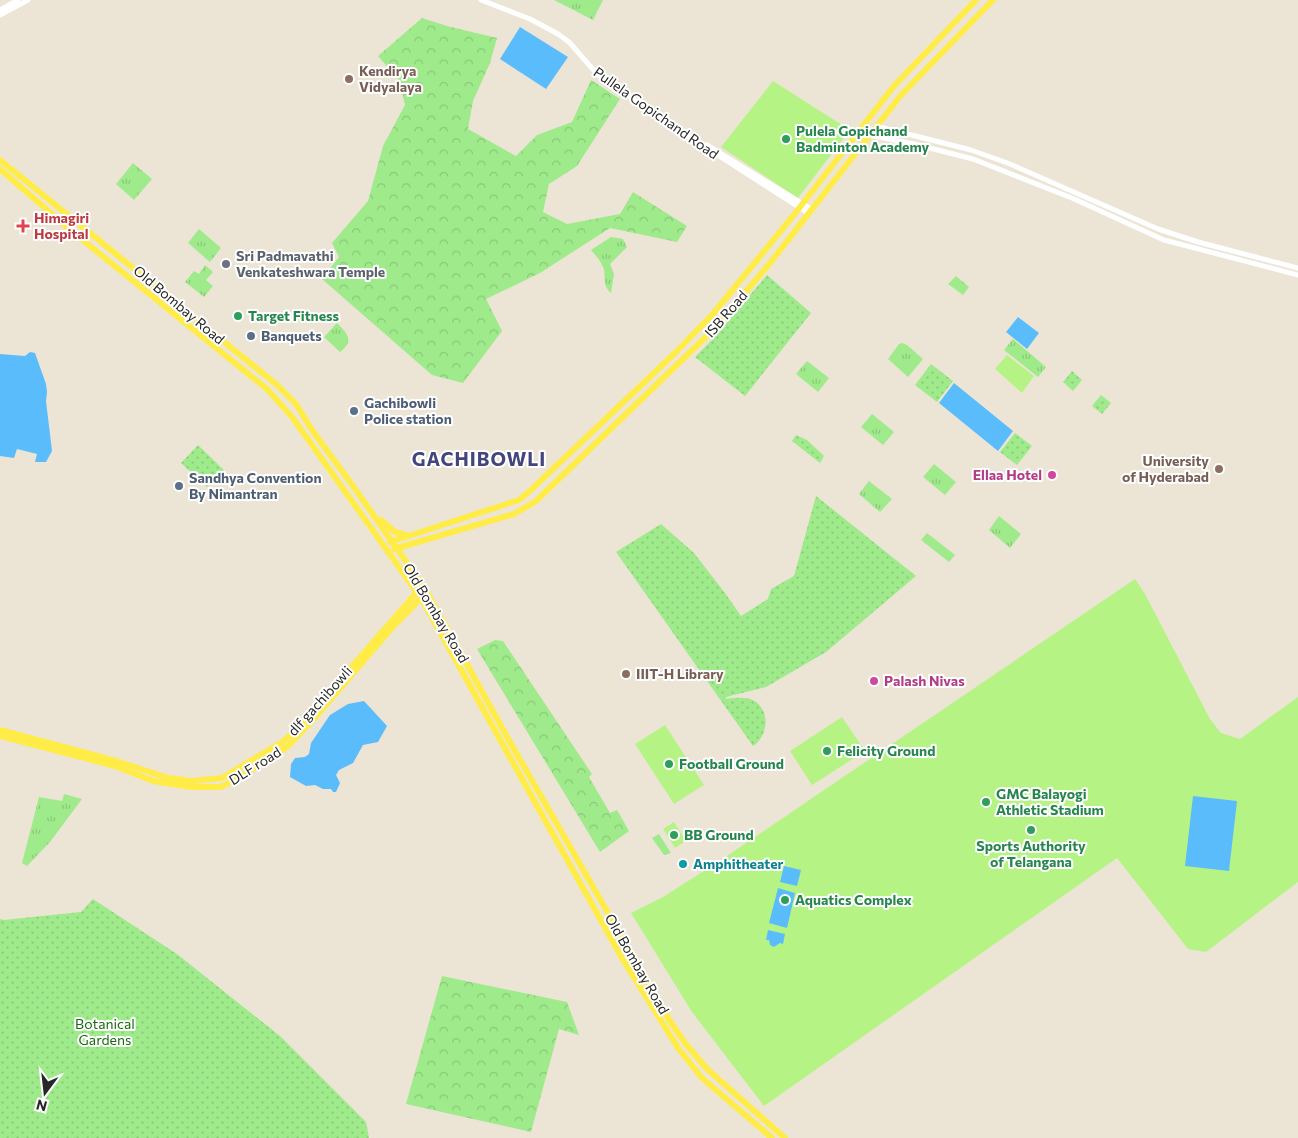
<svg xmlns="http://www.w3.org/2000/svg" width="1298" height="1138" viewBox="0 0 1298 1138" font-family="Commissioner,sans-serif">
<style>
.grass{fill:url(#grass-dots)}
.forest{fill:url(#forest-crowns)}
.park{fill:url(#park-tufts)}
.pitch{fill:#b6f385}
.water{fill:#5bbcfc}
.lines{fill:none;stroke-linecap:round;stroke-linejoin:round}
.minor{stroke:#fff;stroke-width:5}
.major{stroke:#ffec47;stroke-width:6}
.education-dot{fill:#8d6e63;stroke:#fff;stroke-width:2}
.leisure-dot{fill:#2e9e5b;stroke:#fff;stroke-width:2}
.health-dot{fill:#e0444e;stroke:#fff;stroke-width:2}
.worship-dot{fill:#6b7280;stroke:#fff;stroke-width:2}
.service-dot{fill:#5c6f8a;stroke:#fff;stroke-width:2}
.hotel-dot{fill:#d1479c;stroke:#fff;stroke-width:2}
.culture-dot{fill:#0f9aa8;stroke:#fff;stroke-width:2}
.labels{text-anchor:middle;stroke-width:4;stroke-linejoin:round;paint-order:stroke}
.education-label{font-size:14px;font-weight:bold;fill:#785e54;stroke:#fff;text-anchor:start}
.street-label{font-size:14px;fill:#272727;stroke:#fff}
.leisure-label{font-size:14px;font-weight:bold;fill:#27864d;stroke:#fff;text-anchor:start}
.health-label{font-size:14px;font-weight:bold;fill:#be3a42;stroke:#fff;text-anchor:start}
.worship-label{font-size:14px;font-weight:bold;fill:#5b616d;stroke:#fff;text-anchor:start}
.service-label{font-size:14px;font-weight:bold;fill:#4e5e75;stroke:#fff;text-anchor:start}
.hotel-label{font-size:14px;font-weight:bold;fill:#b23c85;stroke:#fff;text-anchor:end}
.culture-label{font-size:14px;font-weight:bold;fill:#0d838f;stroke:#fff;text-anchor:start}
.park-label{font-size:14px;fill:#186a11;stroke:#fff}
.district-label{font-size:19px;font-weight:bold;letter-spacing:1px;fill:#43467c;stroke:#fff}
</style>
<defs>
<pattern id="grass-dots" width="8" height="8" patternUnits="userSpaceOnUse" patternTransform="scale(1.25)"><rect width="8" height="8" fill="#9fea8b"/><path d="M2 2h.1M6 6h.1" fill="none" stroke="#89c978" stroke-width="1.8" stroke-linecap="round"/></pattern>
<pattern id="forest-crowns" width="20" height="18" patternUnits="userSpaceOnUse" patternTransform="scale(1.25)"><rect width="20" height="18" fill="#9fea8b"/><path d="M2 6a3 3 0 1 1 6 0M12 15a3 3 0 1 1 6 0" fill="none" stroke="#89c978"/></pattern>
<pattern id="park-tufts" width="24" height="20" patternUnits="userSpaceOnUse" patternTransform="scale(1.25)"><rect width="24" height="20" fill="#9fea8b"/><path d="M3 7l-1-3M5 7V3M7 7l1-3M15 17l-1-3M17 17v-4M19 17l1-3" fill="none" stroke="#89c978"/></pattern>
</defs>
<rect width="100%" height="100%" fill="#ece5d6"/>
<!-- grass -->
<g class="grass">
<polygon points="767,275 811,313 745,396 695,357 713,339"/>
<polygon points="931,364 953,381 937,402 915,385"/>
<polygon points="1072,371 1082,380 1073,391 1063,382"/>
<polygon points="1101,395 1111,403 1102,414 1092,406"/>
<polygon points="1015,433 1032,446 1017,465 1000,452"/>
<polygon points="796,435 807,440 824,456 820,463 792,441"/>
<polygon points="198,445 224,470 207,487 181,463"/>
<path d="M 816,496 L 916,576 L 826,652 L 766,687 L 726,697 L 726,699 C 735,698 748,696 756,702 C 771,713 767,737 753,746 L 616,552 L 661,524 L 694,553 L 725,593 L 741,616 L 768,599 L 771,589 L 794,576 Z"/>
<polygon points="93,899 177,954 280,1036 366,1122 369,1138 0,1138 0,919 4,920 81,912"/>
</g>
<!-- forest -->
<g class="forest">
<polygon points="422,18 447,26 497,38 490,63 473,101 468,129 516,156 537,135 572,122 591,80 620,99 577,166 549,184 543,212 567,224 620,214 633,192 687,226 677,242 610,228 540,273 486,299 502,331 463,383 432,375 322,279 339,257 332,243 368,201 383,146 405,105 399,80 378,56"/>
<polygon points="495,640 503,641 592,774 589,777 610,813 617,810 629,831 600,852 477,649"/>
<polygon points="442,976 567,1002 579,1035 559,1029 531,1132 406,1104"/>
</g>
<!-- park -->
<g class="park">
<polygon points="554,0 603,0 593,20"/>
<polygon points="133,163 152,179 134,200 116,184"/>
<polygon points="199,229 221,248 210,262 188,243"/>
<path d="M 611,237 L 623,239 L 627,247 L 610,264 L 614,274 L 611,293 C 601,284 607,276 603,267 C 601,261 595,255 591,250 Z"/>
<polygon points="205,265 213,272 206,280 213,286 204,297 185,282 194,271 199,274"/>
<polygon points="956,276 969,287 963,295 948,284"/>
<path d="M 337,323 C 347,333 355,341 340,352 L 324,337 Z"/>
<polygon points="1013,339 1046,367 1038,377 1004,350"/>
<polygon points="902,343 907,345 923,359 908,377 888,359 899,344"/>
<polygon points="807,361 829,378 818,392 796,374"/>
<polygon points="872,414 894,432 883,445 861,427"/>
<polygon points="934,464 956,482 945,495 923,477"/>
<polygon points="869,481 892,499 880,512 859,494"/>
<polygon points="999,516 1021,534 1010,548 989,530"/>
<polygon points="927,533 955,555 949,562 921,540"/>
<polygon points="64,794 82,799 50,842 27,866 22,863 39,797 62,801"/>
<polygon points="659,834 671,853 664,855 652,838"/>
</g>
<!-- pitch -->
<g class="pitch">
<polygon points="773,81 850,130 798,198 721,147"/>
<polygon points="1007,355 1034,376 1022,393 995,369"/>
<polygon points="1135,579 1145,594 1210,719 1221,733 1240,739 1298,697 1298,882 1206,952 1188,949 1117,858 764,1106 692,1012 631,913 663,897 718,862"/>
<polygon points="842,717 865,751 812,785 790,751"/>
<polygon points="665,725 704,785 674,804 635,744"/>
<polygon points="674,822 686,841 675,848 663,829"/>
</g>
<!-- water -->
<g class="water">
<polygon points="520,27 568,57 546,89 500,59"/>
<polygon points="1018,317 1039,333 1027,349 1006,332"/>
<polygon points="30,352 35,353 46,384 47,392 46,401 52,451 46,462 35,462 37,454 17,449 14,458 0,456 0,354 25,356"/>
<polygon points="954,383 1013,431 998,451 939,403"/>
<polygon points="364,701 387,726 378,742 363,745 353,763 339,770 336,775 340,783 336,792 333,792 331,789 323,789 315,785 306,786 290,777 291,764 295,758 305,757 309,754 311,743 330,715 348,704"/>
<polygon points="1193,796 1237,801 1229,871 1185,866"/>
<polygon points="784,866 801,870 797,886 780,882"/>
<polygon points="778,888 795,893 787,928 769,923"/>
<polygon points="768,930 785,934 783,944 780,943 774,947 770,945 769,940 766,940"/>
</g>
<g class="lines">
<!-- minor -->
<g class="minor">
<polyline points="481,0 530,19 558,34 569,42 598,75 682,132 808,213"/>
<polyline points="0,10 18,0"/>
<polyline points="0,15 28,0"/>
<polyline points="876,126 971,150 1010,164 1158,229 1198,242 1298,268"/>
<polyline points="869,135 914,144 973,159 1072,198 1164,240 1298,275"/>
<polyline points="707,145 811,209"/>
</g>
<!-- major -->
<g class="major">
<polyline points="0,160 276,384 296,404 312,430 353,486 424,587 511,744 670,1021 685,1043 707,1069 785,1138"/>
<polyline points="0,169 69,229 267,389 292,417 421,598 622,958 678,1048 702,1078 772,1138"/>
<polyline points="381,520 395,532 406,535"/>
<polyline points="390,542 519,500 533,488 674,354 712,315 793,216 894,86 976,0"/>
<polyline points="394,549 514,514 536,501 715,328 770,263 901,95 993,0"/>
<polyline points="0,730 116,761 168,778 192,781 222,778 284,741 308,717 417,592"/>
<polyline points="0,736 115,766 153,781 191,787 220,787 225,785 268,760 288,746 312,721 390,630 421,598"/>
</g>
</g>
<!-- markers -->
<g class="education-dot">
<circle cx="349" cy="79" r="5"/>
<circle cx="1219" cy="469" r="5"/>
<circle cx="626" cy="674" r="5"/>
</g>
<g class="leisure-dot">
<circle cx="786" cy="139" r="5"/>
<circle cx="238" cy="316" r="5"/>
<circle cx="827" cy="751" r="5"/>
<circle cx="669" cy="764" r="5"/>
<circle cx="986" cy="802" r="5"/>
<circle cx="1031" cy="830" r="5"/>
<circle cx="674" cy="835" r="5"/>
<circle cx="785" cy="900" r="5"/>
</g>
<path class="health-dot" d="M20.5 218.5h5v5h5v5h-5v5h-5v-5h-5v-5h5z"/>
<circle class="worship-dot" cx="226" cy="264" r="5"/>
<g class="service-dot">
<circle cx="251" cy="336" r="5"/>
<circle cx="354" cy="411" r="5"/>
<circle cx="179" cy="486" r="5"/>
</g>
<g class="hotel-dot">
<circle cx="1052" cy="475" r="5"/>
<circle cx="874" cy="681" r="5"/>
</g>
<circle class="culture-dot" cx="683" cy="864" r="5"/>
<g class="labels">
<!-- education labels -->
<g class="education-label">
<text x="359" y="76">Kendirya<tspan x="359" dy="16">Vidyalaya</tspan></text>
<text x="1209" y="466" text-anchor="end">University<tspan x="1209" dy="16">of Hyderabad</tspan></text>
<text x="636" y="679">IIIT-H Library</text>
</g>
<!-- street labels -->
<g class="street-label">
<text transform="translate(656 113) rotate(35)" y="5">Pullela Gopichand Road</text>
<text transform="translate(179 305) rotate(40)" y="5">Old Bombay Road</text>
<text transform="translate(726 314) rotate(-49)" y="5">ISB Road</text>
<text transform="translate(436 613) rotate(59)" y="5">Old Bombay Road</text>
<text transform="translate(320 701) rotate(-48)" y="5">dlf gachibowli</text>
<text transform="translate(255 766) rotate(-32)" y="5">DLF road</text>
<text transform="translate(637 964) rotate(60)" y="5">Old Bombay Road</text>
</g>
<!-- leisure labels -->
<g class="leisure-label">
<text x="796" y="136">Pulela Gopichand<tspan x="796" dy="16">Badminton Academy</tspan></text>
<text x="248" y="321">Target Fitness</text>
<text x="837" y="756">Felicity Ground</text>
<text x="679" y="769">Football Ground</text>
<text x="996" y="799">GMC Balayogi<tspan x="996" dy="16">Athletic Stadium</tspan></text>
<text x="684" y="840">BB Ground</text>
<text x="1031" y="851" text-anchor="middle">Sports Authority<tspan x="1031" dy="16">of Telangana</tspan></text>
<text x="795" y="905">Aquatics Complex</text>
</g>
<!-- health labels -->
<g class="health-label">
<text x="34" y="223">Himagiri<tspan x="34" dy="16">Hospital</tspan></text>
</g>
<!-- worship labels -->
<g class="worship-label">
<text x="236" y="261">Sri Padmavathi<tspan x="236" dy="16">Venkateshwara Temple</tspan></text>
</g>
<!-- service labels -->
<g class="service-label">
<text x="261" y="341">Banquets</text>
<text x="364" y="408">Gachibowli<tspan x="364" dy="16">Police station</tspan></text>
<text x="189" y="483">Sandhya Convention<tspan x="189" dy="16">By Nimantran</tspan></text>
</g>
<!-- hotel labels -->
<g class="hotel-label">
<text x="1042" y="480">Ellaa Hotel</text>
<text x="884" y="686" text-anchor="start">Palash Nivas</text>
</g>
<!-- culture labels -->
<g class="culture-label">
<text x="693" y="869">Amphitheater</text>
</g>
<!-- park labels -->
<g class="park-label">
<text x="105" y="1029">Botanical<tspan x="105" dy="16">Gardens</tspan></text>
</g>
<!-- district labels -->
<g class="district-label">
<text x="479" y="466">GACHIBOWLI</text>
</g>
</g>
<!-- north arrow -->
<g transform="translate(45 1093) rotate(195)" stroke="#ffffff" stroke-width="4" paint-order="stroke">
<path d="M0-4L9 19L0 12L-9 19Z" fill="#272727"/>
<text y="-8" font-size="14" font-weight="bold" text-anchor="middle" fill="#272727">N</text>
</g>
</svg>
